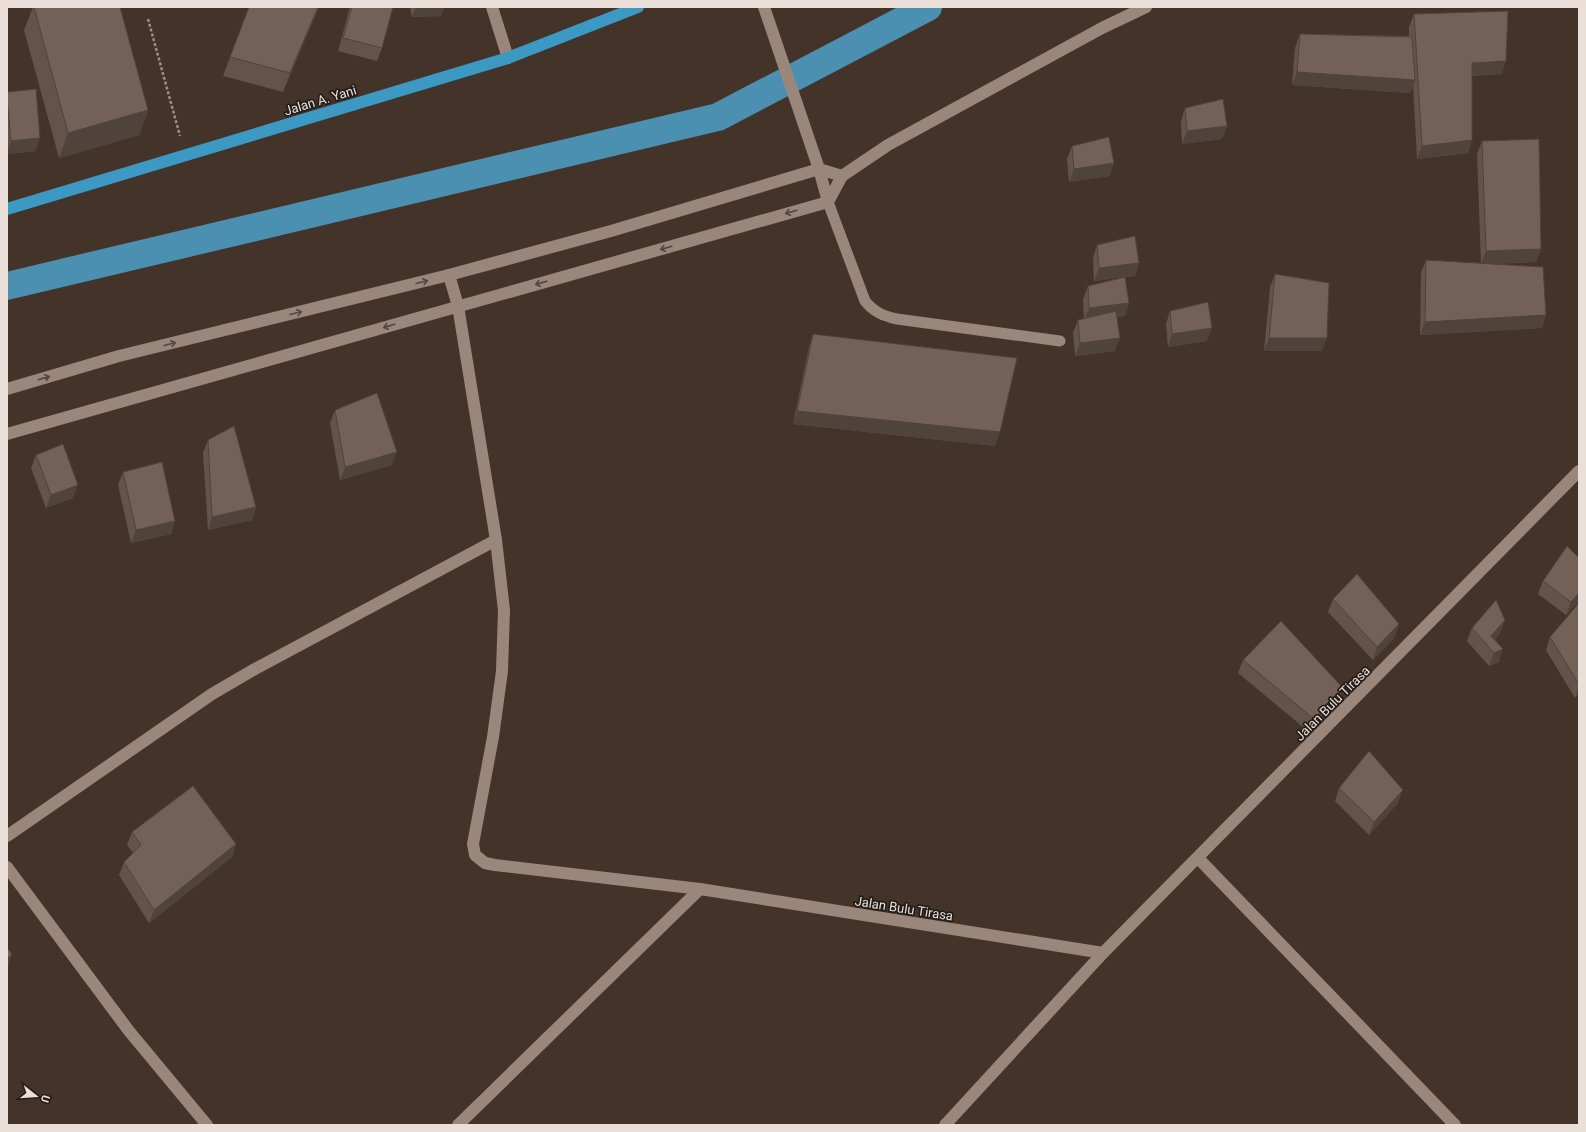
<svg xmlns="http://www.w3.org/2000/svg" width="1586" height="1132" viewBox="0 0 1586 1132" font-family="Roboto,sans-serif">
<style>
.lines{fill:none;stroke-linecap:round;stroke-linejoin:round}
.canal{stroke:#4b8fb1;stroke-width:28}
.path{stroke:#9d8f87;stroke-width:2.5;stroke-dasharray:3 2;stroke-linecap:butt}
.lane{stroke:#9a867b;stroke-width:11}
.street{stroke:#9a867b;stroke-width:12}
.highway{stroke:#3c99c4;stroke-width:12}
.wall{fill:#63534a}
.shaded-wall{fill:#50433c}
.building{fill:#736056;stroke:#50433c}
.oneway{stroke:#534640}
.labels{text-anchor:middle;stroke-width:3.5;stroke-linejoin:round;paint-order:stroke}
.street-label{font-size:13px;fill:#eadfd9;stroke:#241c18}
</style>
<rect width="100%" height="100%" fill="#443329"/>
<g class="lines">
<!-- canal -->
<polyline class="canal" points="7,286 718,117 928,7"/>
<!-- path -->
<polyline class="path" points="148,19 180,136"/>
<!-- lane -->
<path class="lane" d="M 828,202 L 865,301 C 874,312 883,316 897,319 L 1060,341"/>
<!-- street -->
<g class="street">
<polyline points="492,7 508,58"/>
<polyline points="764,7 819,169 828,202"/>
<polyline points="449,275 458,306 496,540 504,610 502,671 493,737 473,844 475,855 485,863 495,865 700,889 458,1125"/>
<polyline points="7,389 119,356 449,275 611,231 819,169 842,176"/>
<polyline points="7,434 828,202 842,176 888,145 1102,28 1146,7"/>
<polyline points="7,836 212,694 255,669 496,540"/>
<polyline points="1198,858 1455,1125"/>
<polyline points="7,867 129,1031 207,1125"/>
<polyline points="700,889 1103,953"/>
<polyline points="945,1125 1103,953 1579,471"/>
</g>
<!-- highway -->
<polyline class="highway" points="7,209 508,58 638,7"/>
</g>
<!-- wall -->
<g class="wall">
<polygon points="33,7 120,7 148,110 139,135 59,158 24,30"/>
<polygon points="249,7 319,7 283,92 223,76"/>
<polygon points="350,7 393,7 382,48 377,61 338,51"/>
<polygon points="410,7 444,7 441,16 412,17"/>
<polygon points="1414,14 1502,74 1472,76 1472,140 1468,153 1417,159 1413,85 1410,93 1292,85 1295,48 1300,34 1409,36 1409,27"/>
<polygon points="7,92 36,151 7,154"/>
<polygon points="1185,108 1227,126 1222,139 1182,144 1181,121"/>
<polygon points="1482,141 1541,249 1536,262 1494,264 1546,315 1542,328 1420,335 1421,273 1426,260 1481,263 1477,154"/>
<polygon points="1072,146 1114,163 1109,176 1069,182 1067,159"/>
<polygon points="1097,245 1139,263 1135,276 1125,277 1129,303 1125,316 1117,317 1115,351 1075,356 1073,333 1078,320 1084,319 1083,299 1088,286 1123,277 1094,281 1093,258"/>
<polygon points="1275,274 1322,351 1264,351 1270,287"/>
<polygon points="1170,311 1207,341 1168,347 1166,324"/>
<polygon points="813,334 995,446 793,424 809,347"/>
<polygon points="335,410 392,465 340,480 330,423"/>
<polygon points="208,440 256,507 252,520 208,530 203,453"/>
<polygon points="36,455 73,498 46,508 31,468"/>
<polygon points="123,472 175,521 171,534 131,543 118,485"/>
<polygon points="1543,581 1579,601 1566,615 1538,594"/>
<polygon points="1333,599 1395,637 1373,660 1328,612"/>
<polygon points="1579,606 1579,694 1575,698 1546,650 1550,637"/>
<polygon points="1505,620 1500,633 1495,640 1499,662 1489,666 1467,641 1472,628"/>
<polygon points="1243,660 1338,701 1309,732 1238,673"/>
<polygon points="1339,788 1398,803 1369,835 1335,801"/>
<polygon points="132,832 236,844 232,857 149,923 119,875 124,862 133,853 127,845"/>
</g>
<!-- shaded-wall -->
<g class="shaded-wall">
<polygon points="318,7 319,7 283,92 290,73"/>
<polygon points="416,7 444,7 441,16 412,17"/>
<polygon points="1506,61 1502,74 1467,76 1472,63"/>
<polygon points="1297,72 1415,80 1410,93 1292,85"/>
<polygon points="148,110 139,135 59,158 68,133"/>
<polygon points="1227,126 1222,139 1182,144 1187,131"/>
<polygon points="40,138 36,151 7,154 7,151 11,141"/>
<polygon points="1472,140 1468,153 1417,159 1422,146"/>
<polygon points="1114,163 1109,176 1069,182 1074,169"/>
<polygon points="1541,249 1536,262 1481,264 1486,251"/>
<polygon points="1139,263 1135,276 1094,281 1099,268"/>
<polygon points="1129,303 1125,316 1084,321 1089,308"/>
<polygon points="1546,315 1542,328 1420,335 1425,322"/>
<polygon points="1212,328 1207,341 1168,347 1172,334"/>
<polygon points="1120,338 1115,351 1075,356 1080,343"/>
<polygon points="1269,338 1327,338 1322,351 1264,351"/>
<polygon points="797,411 1000,432 995,446 793,424"/>
<polygon points="397,452 392,465 340,480 345,467"/>
<polygon points="78,485 73,498 46,508 51,495"/>
<polygon points="256,507 252,520 208,530 212,517"/>
<polygon points="175,521 171,534 131,543 136,530"/>
<polygon points="1579,593 1579,601 1566,615 1571,602"/>
<polygon points="1505,620 1500,633 1489,647 1491,636"/>
<polygon points="1399,624 1395,637 1373,660 1377,647"/>
<polygon points="1503,649 1499,662 1489,666 1494,653"/>
<polygon points="1579,687 1579,694 1575,698"/>
<polygon points="1343,688 1338,701 1309,732 1314,719"/>
<polygon points="1403,790 1398,803 1369,835 1374,822"/>
<polygon points="236,844 232,857 149,923 154,910"/>
<polygon points="12,954 8,967 7,968 7,959"/>
</g>
<!-- building -->
<g class="building">
<polygon points="34,7 120,7 148,110 68,133"/>
<polygon points="249,7 318,7 290,73 230,57"/>
<polygon points="352,7 393,7 382,48 343,38"/>
<polygon points="1508,11 1506,61 1472,63 1472,140 1422,146 1414,14"/>
<polygon points="1300,34 1412,37 1415,80 1297,72"/>
<polygon points="36,89 40,138 11,141 7,99 7,92"/>
<polygon points="1223,99 1227,126 1187,131 1185,108"/>
<polygon points="1109,137 1114,163 1074,169 1072,146"/>
<polygon points="1539,139 1541,249 1486,251 1482,141"/>
<polygon points="1135,236 1139,263 1099,268 1097,245"/>
<polygon points="1426,260 1543,267 1546,315 1425,322"/>
<polygon points="1275,274 1329,283 1327,338 1269,338"/>
<polygon points="1125,277 1129,303 1089,308 1088,286"/>
<polygon points="1208,302 1212,328 1172,334 1170,311"/>
<polygon points="1116,311 1120,338 1080,343 1078,320"/>
<polygon points="813,334 1017,358 1000,432 797,411"/>
<polygon points="377,393 397,452 345,467 335,410"/>
<polygon points="234,426 256,507 212,517 208,440"/>
<polygon points="63,444 78,485 51,495 36,455"/>
<polygon points="162,462 175,521 136,530 123,472"/>
<polygon points="1567,546 1579,558 1579,593 1571,602 1543,581"/>
<polygon points="1357,574 1399,624 1377,647 1333,599"/>
<polygon points="1496,600 1505,620 1491,636 1503,649 1494,653 1472,628"/>
<polygon points="1578,604 1579,606 1579,684 1550,637"/>
<polygon points="1281,621 1343,688 1314,719 1243,660"/>
<polygon points="1369,751 1403,790 1374,822 1339,788"/>
<polygon points="193,786 236,844 154,910 124,862 141,845 132,832"/>
<polygon points="7,948 12,954 7,959"/>
</g>
<!-- one-way arrows -->
<defs><path id="oneway-shaft" d="M-6 0H5M1.5-3L5.5 0L1.5 3" fill="none" stroke-width="1.6" stroke-linecap="round" stroke-linejoin="round"/></defs>
<g class="oneway">
<use href="#oneway-shaft" transform="translate(791 212) rotate(164)"/>
<use href="#oneway-shaft" transform="translate(666 248) rotate(164)"/>
<use href="#oneway-shaft" transform="translate(422 282) rotate(-14)"/>
<use href="#oneway-shaft" transform="translate(541 283) rotate(164)"/>
<use href="#oneway-shaft" transform="translate(296 313) rotate(-14)"/>
<use href="#oneway-shaft" transform="translate(389 326) rotate(164)"/>
<use href="#oneway-shaft" transform="translate(170 344) rotate(-14)"/>
<use href="#oneway-shaft" transform="translate(44 378) rotate(-16)"/>
</g>
<g class="labels">
<!-- street labels -->
<g class="street-label">
<text transform="translate(320 100) rotate(-17)" y="5">Jalan A. Yani</text>
<text transform="translate(1332 703) rotate(-45)" y="5">Jalan Bulu Tirasa</text>
<text transform="translate(904 908) rotate(9)" y="5">Jalan Bulu Tirasa</text>
</g>
</g>
<!-- border -->
<rect width="1586" height="1132" fill="none" stroke="#eadfd9" stroke-width="16"/>
<!-- north arrow -->
<g transform="translate(36 1096) rotate(107)" stroke="#241c18" stroke-width="3" paint-order="stroke">
<path d="M0-3L7 15L0 10L-7 15Z" fill="#eadfd9"/>
<text y="-6" font-size="11" font-weight="bold" text-anchor="middle" fill="#eadfd9">U</text>
</g>
</svg>
